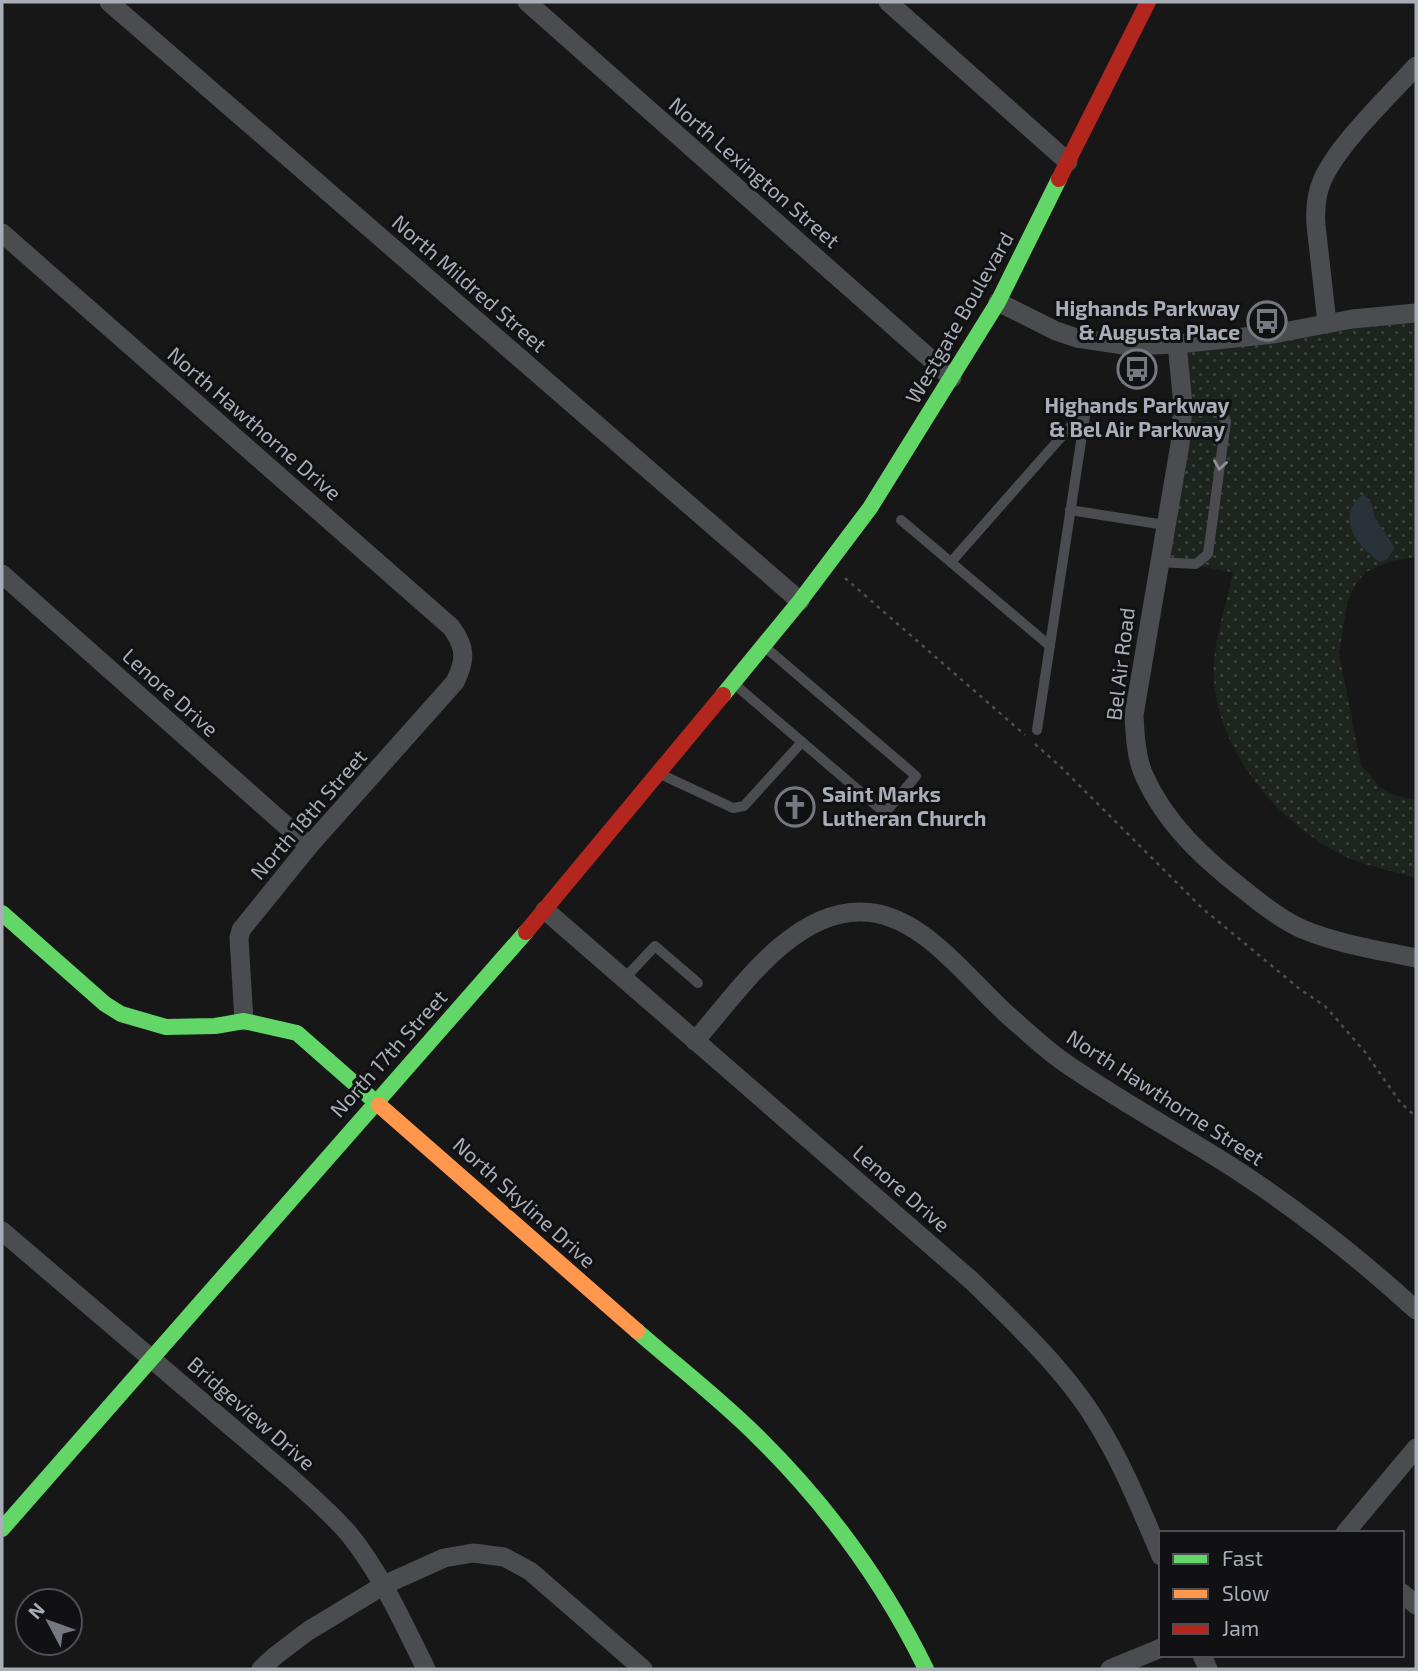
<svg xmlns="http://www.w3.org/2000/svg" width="1418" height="1671" viewBox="0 0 1418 1671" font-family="'Exo 2',sans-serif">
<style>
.green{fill:url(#green-dots)}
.water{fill:#2a3239}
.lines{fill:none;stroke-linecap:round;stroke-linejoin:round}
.path{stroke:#4d4e52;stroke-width:2.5;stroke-dasharray:3.5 5;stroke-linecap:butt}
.lane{stroke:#4b4c50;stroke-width:10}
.street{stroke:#4b4c50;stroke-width:19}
.fast{stroke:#63d668;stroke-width:16}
.slow{stroke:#ff974d;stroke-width:16}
.jam{stroke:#b3261e;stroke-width:16}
.oneway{stroke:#8c9099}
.labels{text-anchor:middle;stroke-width:6;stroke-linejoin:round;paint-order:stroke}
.street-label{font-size:21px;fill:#a8adb8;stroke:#111113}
.poi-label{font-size:21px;font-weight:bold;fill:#a8adb8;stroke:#111113;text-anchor:end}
</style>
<defs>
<pattern id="green-dots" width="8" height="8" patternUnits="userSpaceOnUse" patternTransform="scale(1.75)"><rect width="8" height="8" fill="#1d241e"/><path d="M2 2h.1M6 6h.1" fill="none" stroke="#3b413d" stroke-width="1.8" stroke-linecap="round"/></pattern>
</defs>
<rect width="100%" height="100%" fill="#171717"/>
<!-- green -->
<path class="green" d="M 1416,313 L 1416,557 L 1391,561 L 1366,572 L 1355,585 L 1347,603 L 1339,653 L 1361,765 L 1379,786 L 1396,796 L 1416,800 L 1416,878 C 1393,871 1366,866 1344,856 C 1275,823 1209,741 1214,662 C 1216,634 1227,601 1233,573 L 1160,557 L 1180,444 L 1177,344 Z"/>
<!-- water -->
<path class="water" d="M 1364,494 L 1371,502 L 1375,518 L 1395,548 L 1387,559 L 1381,562 C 1375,560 1373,556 1368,552 C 1349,536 1340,510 1364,494 Z"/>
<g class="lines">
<!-- path -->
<g class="path">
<polyline points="845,578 1025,735"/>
<polyline points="1035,744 1061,767 1202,908 1301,990 1325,1006 1365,1052 1400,1102 1416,1117"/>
</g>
<!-- lane -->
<g class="lane">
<polyline points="1070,510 1165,525"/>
<polyline points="901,520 1050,646"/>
<polyline points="951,562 1085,410"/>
<polyline points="1159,562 1196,564 1208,554 1226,421 1216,410 1183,405"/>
<polyline points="733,683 885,813 916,776 765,647"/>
<polyline points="1037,730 1086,409"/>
<polyline points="658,773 733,808 744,806 802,742"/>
<polyline points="624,979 655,946 698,983"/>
</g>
<!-- street -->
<g class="street">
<polyline points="109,2 800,601"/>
<polyline points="527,2 952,378"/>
<polyline points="888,2 1068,162"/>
<path d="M 2,233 L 451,627 C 466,647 466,660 455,682 L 309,846 L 241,930 L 239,938 L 244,1021"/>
<polyline points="998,302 1056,331 1077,338 1130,346 1177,344 1273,334 1352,319 1416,313"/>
<path d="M 1327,323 L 1316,225 C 1315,210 1316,195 1322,181 C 1337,145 1389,96 1416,66"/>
<path d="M 1177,344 L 1183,405 L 1180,444 L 1134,715 C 1135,734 1136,756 1143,773 C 1165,824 1205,860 1248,893 C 1265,907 1282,920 1302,929 C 1338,944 1378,950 1416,958"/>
<polyline points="2,574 309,846"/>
<path d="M 545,910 L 972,1281 C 1015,1323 1065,1370 1096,1421 C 1123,1464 1141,1510 1161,1556"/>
<path d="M 695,1041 C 737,993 791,911 861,912 C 921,912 967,979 1009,1016 C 1026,1031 1043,1047 1061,1060 C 1116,1099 1176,1131 1232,1167 C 1297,1209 1359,1258 1416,1310"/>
<path d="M 2,1231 L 291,1478 C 311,1496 332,1514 349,1534 C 382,1575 403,1623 426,1669"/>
<polyline points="1345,1533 1416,1448"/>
<polyline points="1402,1593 1416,1605"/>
<polyline points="1202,1655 1208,1669"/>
<polyline points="261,1669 275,1656 308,1631 384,1585 444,1558 473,1553 504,1557 530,1571 643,1669"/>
<polyline points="1110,1669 1161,1648"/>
</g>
<!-- fast -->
<g class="fast">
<polyline points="723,695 800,601 870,508 998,302 1059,179"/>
<polyline points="2,913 105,1004 121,1014 166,1027 215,1026 244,1021 297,1033 379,1105"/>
<path d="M 637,1331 C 677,1366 720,1399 758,1437 C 827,1505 883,1581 926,1669"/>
<polyline points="2,1529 526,932"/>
</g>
<!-- slow -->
<polyline class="slow" points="379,1105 637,1331"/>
<!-- jam -->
<g class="jam">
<polyline points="1059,179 1148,2"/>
<polyline points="526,932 723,695"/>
</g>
</g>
<!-- one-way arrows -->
<defs><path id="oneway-chevron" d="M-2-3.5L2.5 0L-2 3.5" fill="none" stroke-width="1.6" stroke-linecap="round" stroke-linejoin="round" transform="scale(1.75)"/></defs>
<use class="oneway" href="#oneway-chevron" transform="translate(1220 465) rotate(98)"/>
<!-- icons -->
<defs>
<g id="bus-ring" transform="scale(2.0125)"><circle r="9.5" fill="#111113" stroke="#757880" stroke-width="1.5"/><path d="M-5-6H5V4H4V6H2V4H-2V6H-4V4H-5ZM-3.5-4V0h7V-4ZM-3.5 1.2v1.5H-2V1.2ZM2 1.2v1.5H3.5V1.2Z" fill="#757880"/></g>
<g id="church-ring" transform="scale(2.0125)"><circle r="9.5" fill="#111113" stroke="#757880" stroke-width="1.5"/><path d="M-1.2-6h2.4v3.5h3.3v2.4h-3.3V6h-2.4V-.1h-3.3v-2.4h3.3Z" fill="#757880"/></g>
</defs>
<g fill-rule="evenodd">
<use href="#bus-ring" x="1267" y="321"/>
<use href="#bus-ring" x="1137" y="369"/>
<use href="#church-ring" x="795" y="807"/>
</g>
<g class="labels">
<!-- street labels -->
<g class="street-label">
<text transform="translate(754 173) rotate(41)" y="7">North Lexington Street</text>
<text transform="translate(469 284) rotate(41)" y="7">North Mildred Street</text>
<text transform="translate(960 318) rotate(-60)" y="7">Westgate Boulevard</text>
<text transform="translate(254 424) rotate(41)" y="7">North Hawthorne Drive</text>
<text transform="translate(1121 664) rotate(-83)" y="7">Bel Air Road</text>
<text transform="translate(170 693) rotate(42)" y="7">Lenore Drive</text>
<text transform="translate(309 815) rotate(-49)" y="7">North 18th Street</text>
<text transform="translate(389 1054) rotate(-48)" y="7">North 17th Street</text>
<text transform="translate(1165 1098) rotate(33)" y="7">North Hawthorne Street</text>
<text transform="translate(901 1189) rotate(41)" y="7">Lenore Drive</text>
<text transform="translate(524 1203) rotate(42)" y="7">North Skyline Drive</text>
<text transform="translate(251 1414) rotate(41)" y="7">Bridgeview Drive</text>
</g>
<!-- poi labels -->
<g class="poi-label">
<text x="1240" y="316">Highands Parkway<tspan x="1240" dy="24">&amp; Augusta Place</tspan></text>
<text x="1137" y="413" text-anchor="middle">Highands Parkway<tspan x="1137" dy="24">&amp; Bel Air Parkway</tspan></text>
<text x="822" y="802" text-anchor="start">Saint Marks<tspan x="822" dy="24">Lutheran Church</tspan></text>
</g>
</g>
<!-- border -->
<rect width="1418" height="1671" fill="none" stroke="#a8adb8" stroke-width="7"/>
<!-- legend -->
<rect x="1159" y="1531" width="245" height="126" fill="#111113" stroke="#4d4f55" stroke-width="2"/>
<rect x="1173" y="1554" width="35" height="10" fill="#63d668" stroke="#4d4f55" stroke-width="2"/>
<text x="1222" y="1566" font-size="21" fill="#a8adb8">Fast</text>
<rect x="1173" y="1589" width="35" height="10" fill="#ff974d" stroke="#4d4f55" stroke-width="2"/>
<text x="1222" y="1601" font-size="21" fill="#a8adb8">Slow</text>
<rect x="1173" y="1624" width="35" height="10" fill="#b3261e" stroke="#4d4f55" stroke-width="2"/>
<text x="1222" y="1636" font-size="21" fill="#a8adb8">Jam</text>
<!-- north arrow -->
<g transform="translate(49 1622) rotate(311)"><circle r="33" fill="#111113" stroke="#4d4f55" stroke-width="2"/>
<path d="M0-5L12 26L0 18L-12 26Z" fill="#757880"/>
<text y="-10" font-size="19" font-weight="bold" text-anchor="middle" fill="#a8adb8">N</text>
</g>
</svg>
